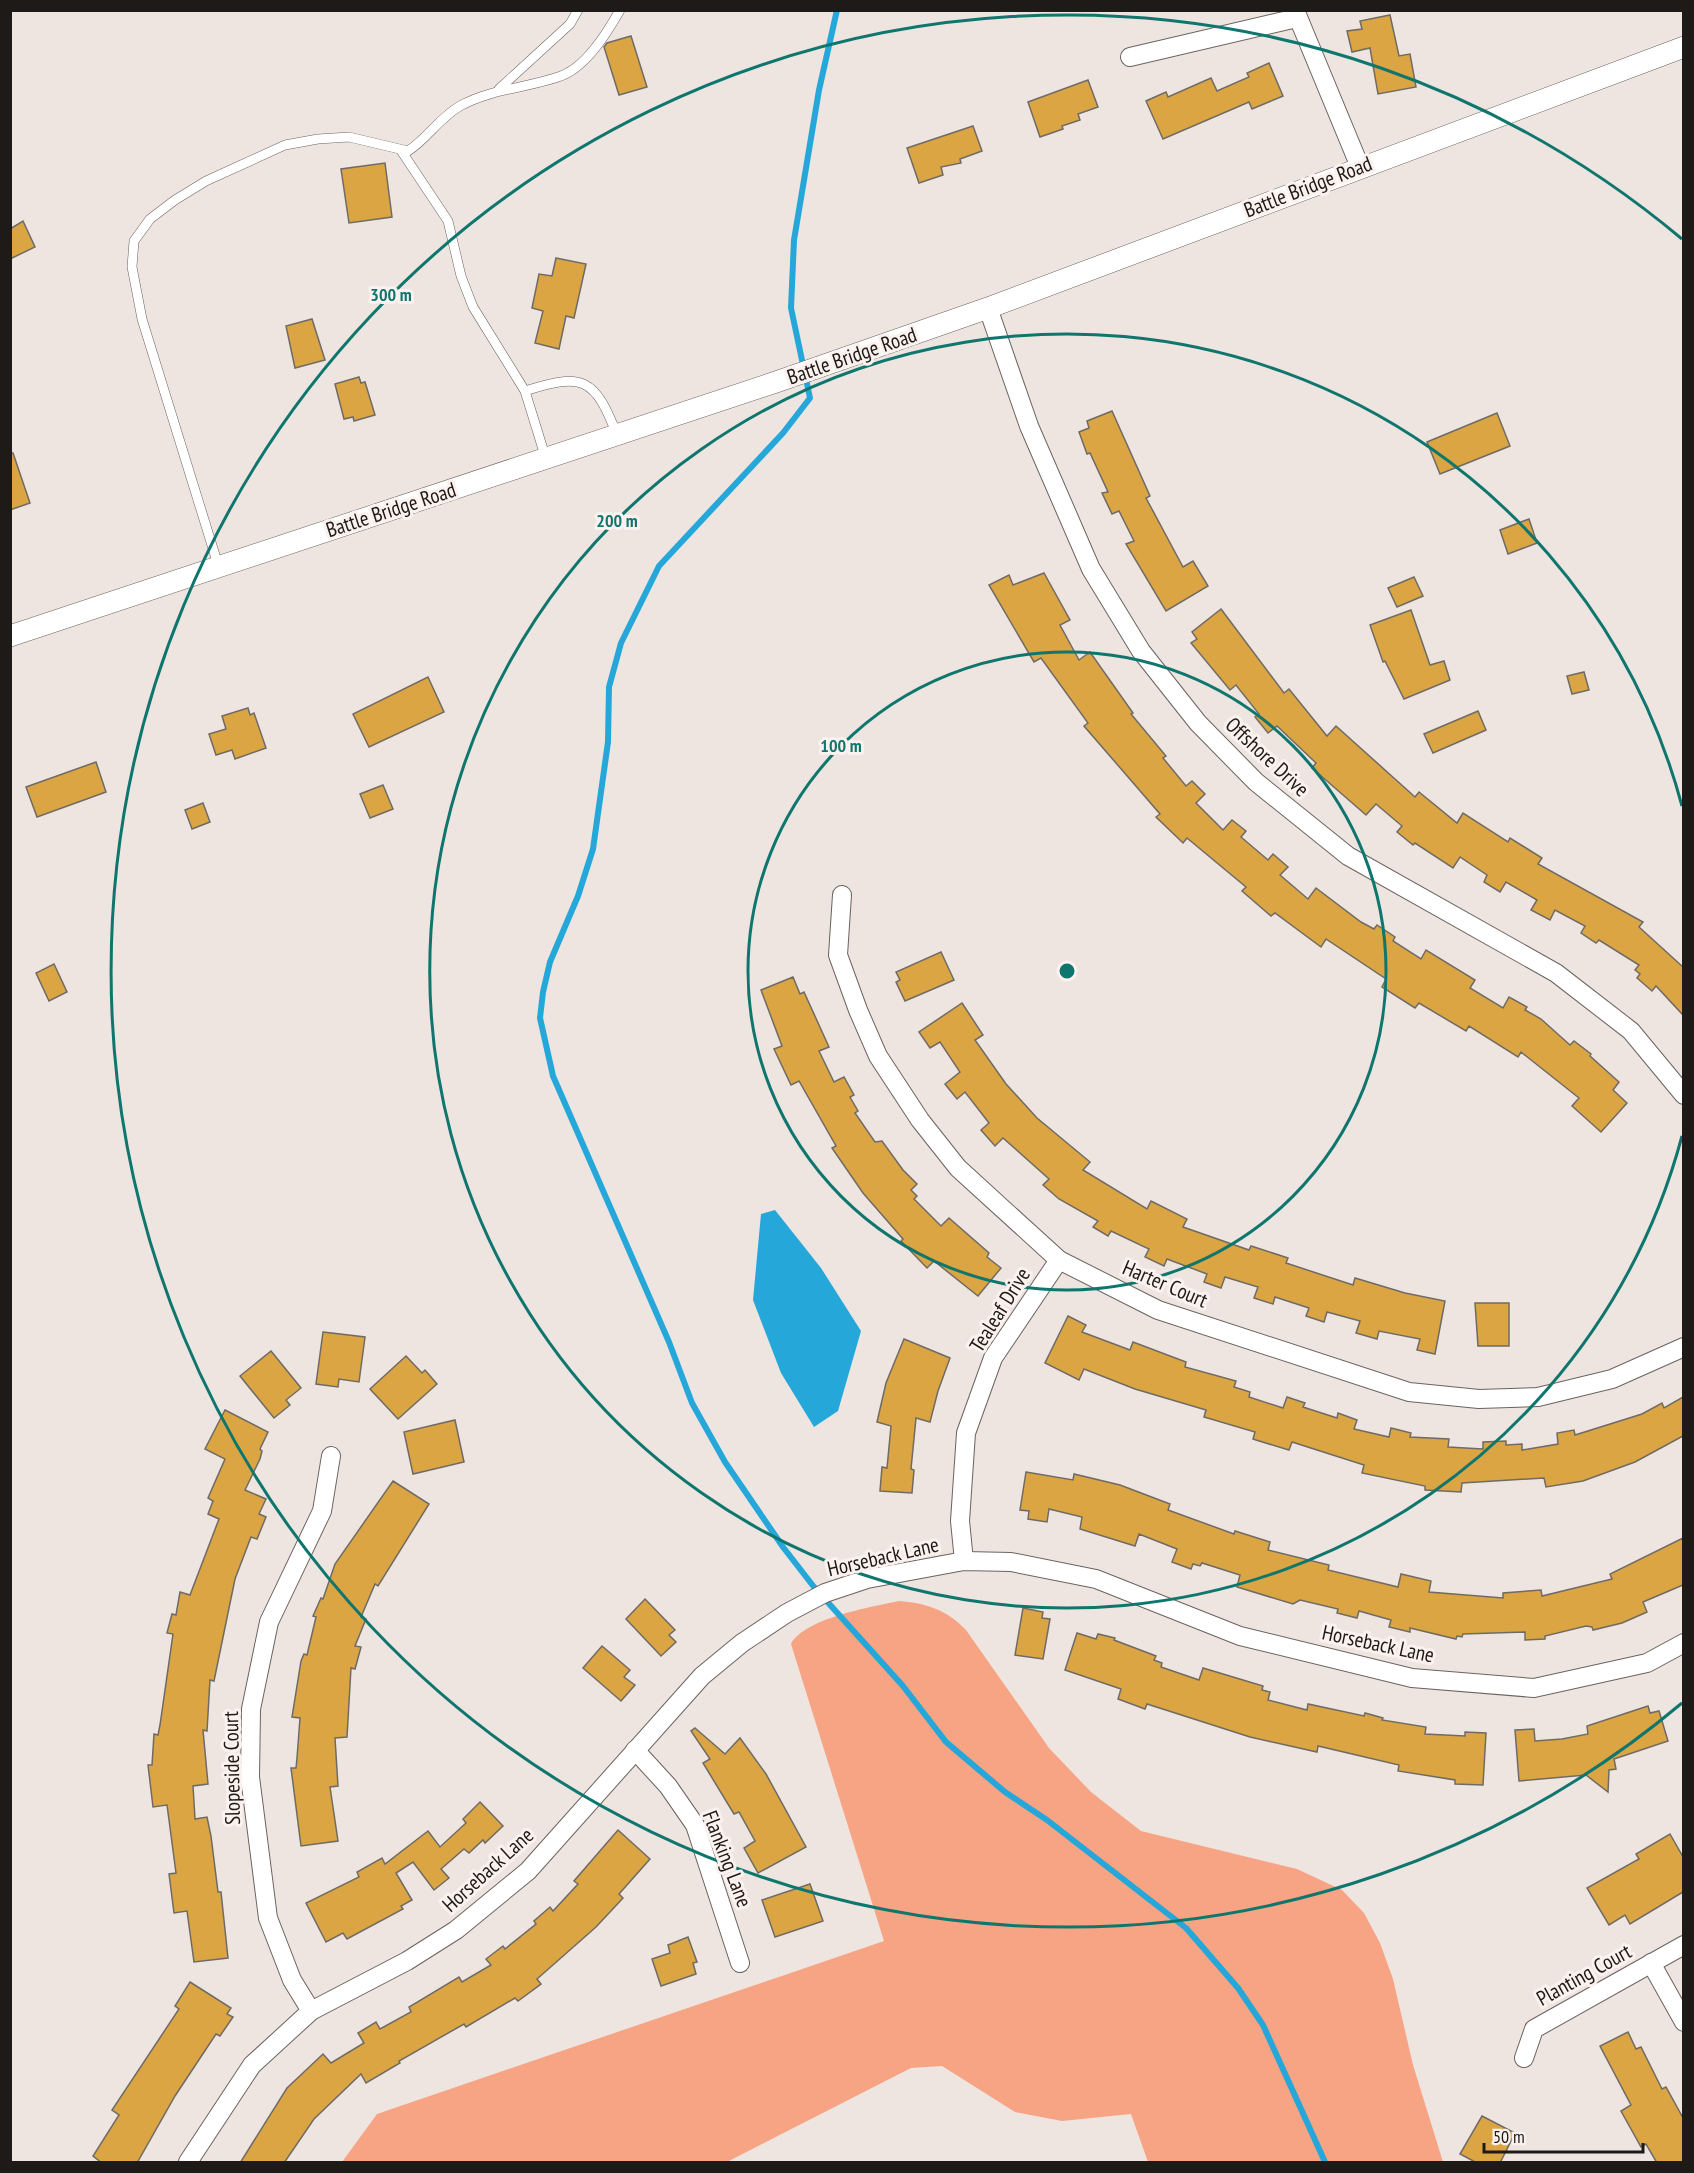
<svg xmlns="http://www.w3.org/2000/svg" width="1694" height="2173" viewBox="0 0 1694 2173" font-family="'PT Sans Narrow',sans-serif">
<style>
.green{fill:#f7a484}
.water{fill:#25a7da}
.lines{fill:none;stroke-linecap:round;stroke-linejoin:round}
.stream{stroke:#25a7da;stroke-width:6}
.building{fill:#dba544;stroke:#6f6b64;stroke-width:1.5}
.service-casing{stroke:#6b6360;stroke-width:10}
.minor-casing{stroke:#6b6360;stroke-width:20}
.tertiary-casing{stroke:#6b6360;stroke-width:22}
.service{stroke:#fff;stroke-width:9}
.minor{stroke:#fff;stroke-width:18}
.tertiary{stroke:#fff;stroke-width:21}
.ring{fill:none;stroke:#0f766e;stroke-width:3}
.labels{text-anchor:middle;stroke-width:6;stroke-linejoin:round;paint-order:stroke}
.street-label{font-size:21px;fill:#1d1a18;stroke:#fbf2ef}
.centre{fill:#0f766e;stroke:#fbf2ef;stroke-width:3}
.ring-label{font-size:18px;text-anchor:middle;font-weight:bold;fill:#0f766e;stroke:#fbf2ef;stroke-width:6;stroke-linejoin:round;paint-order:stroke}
</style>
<rect width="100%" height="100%" fill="#eee5e1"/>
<!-- green -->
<path class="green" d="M 899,1601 C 926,1603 947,1610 966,1630 L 1049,1748 L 1091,1792 L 1141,1831 L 1297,1869 L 1342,1890 L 1364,1913 L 1380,1943 L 1393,1979 L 1413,2065 L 1443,2162 L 1148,2162 L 1131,2114 L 1062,2121 L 1015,2112 L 942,2066 L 911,2068 L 727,2162 L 342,2162 L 377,2114 L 884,1941 L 791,1644 C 805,1618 871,1607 899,1601 Z"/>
<!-- water -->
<polygon class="water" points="775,1210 821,1268 861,1331 838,1411 814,1427 781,1373 753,1300 761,1214"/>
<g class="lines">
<!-- stream -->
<polyline class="stream" points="837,10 819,90 794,240 791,308 810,398 783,433 659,566 621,643 609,687 608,742 593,849 578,896 550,962 543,992 540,1018 553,1076 669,1342 692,1403 725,1462 783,1547 814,1587 903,1686 946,1742 1005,1792 1047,1820 1186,1928 1238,1988 1263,2025 1325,2162"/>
</g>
<!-- building -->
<g class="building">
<polygon points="1390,15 1399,56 1410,54 1416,87 1378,94 1370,48 1352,52 1347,31 1362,29 1360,21"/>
<polygon points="631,36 647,87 619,95 604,47 607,43"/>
<polygon points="1269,63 1283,96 1252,109 1249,102 1163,139 1146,101 1166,92 1168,97 1211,78 1217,91 1249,77 1247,73"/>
<polygon points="1088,80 1098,107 1078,114 1080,120 1062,126 1063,129 1040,137 1028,102"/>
<polygon points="973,126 982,151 960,159 961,163 941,167 943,175 919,183 907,148"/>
<polygon points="385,163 392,217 349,223 341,169"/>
<polygon points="23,221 35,247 10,259 10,229"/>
<polygon points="556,258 586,264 574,318 566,316 559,349 535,343 543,311 532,308 539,274 552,276"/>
<polygon points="312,319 325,360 295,368 286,326"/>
<polygon points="359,377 361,383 365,382 375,415 354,421 353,417 344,419 335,384"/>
<polygon points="1112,411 1150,496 1146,498 1183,567 1193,561 1208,586 1166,611 1126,544 1134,541 1119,511 1112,514 1102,493 1108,492 1090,453 1087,454 1079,432 1089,428 1087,421"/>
<polygon points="1497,413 1510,446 1440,474 1427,442"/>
<polygon points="10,453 13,453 30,503 10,510"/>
<polygon points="1529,519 1537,543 1508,554 1500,530"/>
<polygon points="1044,573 1070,620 1060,625 1079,660 1090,652 1133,713 1131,714 1166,756 1163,758 1186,786 1192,781 1205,794 1196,803 1223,830 1232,820 1246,831 1241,837 1268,860 1273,854 1288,867 1280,875 1308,899 1316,888 1361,922 1374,929 1377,925 1395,937 1393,941 1421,959 1426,950 1475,980 1470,988 1503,1008 1509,997 1527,1007 1525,1010 1541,1019 1570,1045 1574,1041 1591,1054 1590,1056 1619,1082 1613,1090 1627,1103 1601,1132 1572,1106 1579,1098 1521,1052 1518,1057 1469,1026 1466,1031 1419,1003 1415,1008 1382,987 1386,979 1326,939 1321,947 1275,913 1271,916 1242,891 1246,887 1187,838 1183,843 1156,817 1160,814 1084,726 1088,723 1041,658 1034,662 989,585 1009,575 1013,585"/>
<polygon points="1414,577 1423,596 1397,607 1388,588"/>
<polygon points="1221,609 1284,693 1289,689 1327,736 1336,726 1415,797 1419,792 1457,823 1463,813 1508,842 1510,838 1542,858 1538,864 1643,922 1639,927 1683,967 1683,1015 1656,986 1652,991 1637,978 1640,974 1635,970 1639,965 1599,940 1596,943 1581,933 1585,926 1555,910 1550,920 1531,910 1537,900 1506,882 1500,892 1484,882 1487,875 1460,857 1453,868 1415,843 1413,845 1397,832 1402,826 1376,804 1366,815 1312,768 1316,763 1277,726 1268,733 1255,717 1259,714 1236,685 1230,690 1191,643 1197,639 1192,632"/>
<polygon points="1411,610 1430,665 1444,661 1450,680 1404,699 1385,661 1383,662 1370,625"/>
<polygon points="1584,672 1589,690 1572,694 1567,676"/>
<polygon points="428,677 444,712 369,747 353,714"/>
<polygon points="248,708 250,715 254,713 266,748 235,759 232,750 216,755 209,734 226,729 222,716"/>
<polygon points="1478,711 1486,730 1433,753 1424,734"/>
<polygon points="96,762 106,792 37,817 26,787"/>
<polygon points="383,785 393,809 370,818 360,794"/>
<polygon points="203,803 210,822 192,829 185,810"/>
<polygon points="941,952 954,980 905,1001 896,982 900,980 896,972"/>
<polygon points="54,964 67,992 49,1001 36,973"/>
<polygon points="793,977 800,994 804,992 829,1047 819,1051 834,1082 844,1077 854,1095 850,1097 858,1111 855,1113 875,1142 882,1141 903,1170 917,1184 911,1190 917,1196 914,1199 941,1226 949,1218 989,1253 987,1257 1001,1268 978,1296 934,1261 927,1268 901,1241 903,1239 863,1193 832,1148 836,1146 799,1081 791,1085 774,1049 782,1046 761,990"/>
<polygon points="962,1003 983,1035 975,1040 1006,1084 1037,1118 1090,1162 1083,1170 1147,1209 1151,1201 1187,1219 1183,1227 1249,1250 1251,1246 1288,1258 1286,1263 1353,1285 1355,1278 1405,1293 1445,1301 1435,1354 1417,1350 1420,1339 1379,1331 1377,1339 1356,1333 1360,1321 1327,1312 1324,1322 1306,1316 1309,1308 1275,1297 1273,1304 1254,1298 1258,1287 1225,1277 1221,1288 1204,1282 1207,1274 1167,1259 1164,1266 1145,1257 1149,1249 1111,1231 1108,1236 1093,1227 1098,1221 1059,1199 1043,1185 1049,1179 1003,1138 995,1146 981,1130 989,1123 965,1092 957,1099 945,1084 960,1072 940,1042 930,1048 919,1032"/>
<polygon points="1475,1303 1509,1303 1509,1346 1478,1346"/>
<polygon points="1068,1316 1086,1325 1082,1332 1130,1350 1133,1342 1186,1362 1185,1367 1236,1381 1234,1387 1250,1392 1249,1397 1283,1408 1287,1397 1305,1403 1303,1407 1337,1418 1338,1413 1357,1420 1354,1429 1389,1437 1391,1428 1411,1433 1410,1437 1449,1439 1448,1447 1483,1449 1483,1442 1506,1441 1506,1445 1522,1444 1522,1450 1558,1444 1557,1433 1574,1430 1575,1435 1642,1414 1662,1403 1664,1408 1683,1397 1683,1436 1635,1462 1583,1481 1546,1487 1544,1478 1462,1483 1461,1492 1425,1490 1425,1486 1362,1473 1364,1465 1292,1442 1289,1450 1256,1440 1253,1439 1255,1432 1204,1417 1206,1410 1135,1389 1084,1369 1079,1380 1045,1363"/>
<polygon points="323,1332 365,1337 359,1382 339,1379 338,1387 316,1384"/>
<polygon points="904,1339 950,1358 938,1391 930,1422 916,1418 911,1469 914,1470 912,1493 880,1491 882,1467 887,1468 891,1426 877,1422 886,1383"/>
<polygon points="271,1351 301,1388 286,1400 290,1405 274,1418 240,1376"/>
<polygon points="406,1356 422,1373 425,1370 437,1384 398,1419 370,1389"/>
<polygon points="225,1410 268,1432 260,1449 262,1451 260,1459 245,1490 266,1499 259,1514 266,1517 257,1539 251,1537 235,1579 214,1681 210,1680 207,1731 203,1730 208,1784 193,1786 195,1819 207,1817 211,1836 218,1892 221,1892 228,1958 194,1962 187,1911 174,1913 169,1874 176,1873 167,1805 153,1807 148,1765 152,1765 154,1734 158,1735 160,1725 173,1634 167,1633 172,1614 176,1615 180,1592 190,1595 219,1519 208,1514 213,1501 208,1498 225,1459 205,1449"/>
<polygon points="455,1420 464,1462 413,1474 404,1432"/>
<polygon points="1026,1472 1073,1480 1074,1474 1120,1485 1170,1504 1168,1510 1234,1534 1235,1531 1270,1542 1268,1550 1329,1565 1328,1570 1398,1587 1401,1574 1431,1581 1429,1592 1503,1598 1503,1593 1541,1590 1542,1596 1612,1579 1610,1574 1683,1538 1683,1585 1643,1602 1647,1612 1622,1623 1593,1630 1592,1627 1586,1626 1545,1636 1545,1639 1525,1640 1525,1632 1463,1634 1462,1637 1457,1636 1456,1639 1410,1628 1410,1632 1389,1627 1391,1620 1359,1611 1357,1618 1337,1613 1338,1609 1300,1600 1293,1604 1237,1587 1240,1575 1202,1563 1200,1566 1193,1564 1191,1569 1172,1562 1177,1549 1139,1534 1135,1546 1080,1529 1082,1517 1049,1509 1047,1522 1028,1519 1029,1511 1020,1510"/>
<polygon points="393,1481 429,1504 378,1586 375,1584 361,1617 366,1619 355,1646 361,1647 355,1669 351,1668 347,1737 335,1738 338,1786 330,1787 338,1841 301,1846 291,1768 296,1768 297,1758 300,1718 292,1717 301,1661 304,1654 307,1655 316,1617 313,1616 321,1598 323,1599 335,1564"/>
<polygon points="645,1599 675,1630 669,1635 676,1642 661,1656 626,1619"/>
<polygon points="1023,1608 1043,1612 1042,1618 1050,1619 1043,1659 1015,1655"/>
<polygon points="1077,1633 1096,1639 1098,1634 1115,1638 1114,1640 1156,1656 1154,1660 1162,1663 1161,1667 1199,1680 1203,1668 1263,1686 1262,1690 1270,1692 1268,1700 1307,1710 1308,1704 1364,1716 1365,1713 1383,1718 1382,1720 1426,1727 1425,1734 1465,1736 1465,1732 1486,1733 1483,1785 1455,1784 1455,1780 1398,1771 1399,1765 1318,1746 1317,1752 1250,1737 1147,1704 1145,1709 1118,1699 1121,1689 1065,1670"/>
<polygon points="602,1646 630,1670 624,1677 635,1685 621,1701 583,1668"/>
<polygon points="1648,1706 1650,1713 1659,1711 1668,1741 1614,1759 1616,1769 1609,1770 1608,1792 1586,1775 1519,1781 1515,1730 1534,1729 1535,1741 1562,1739 1588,1734 1587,1726"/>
<polygon points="695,1728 725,1754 740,1738 766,1774 806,1847 758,1873 744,1848 755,1841 739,1812 734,1814 703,1763 710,1759 691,1731"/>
<polygon points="480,1802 503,1826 485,1843 483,1840 469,1853 464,1849 441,1869 449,1878 434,1890 413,1862 396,1873 412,1900 401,1906 403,1909 347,1939 343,1933 326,1942 306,1903 359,1877 357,1872 382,1858 385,1864 428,1831 440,1847 466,1823 463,1819"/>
<polygon points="618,1830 650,1859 619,1894 623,1898 596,1927 537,1979 541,1984 518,2001 515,1998 466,2027 464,2024 399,2061 400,2063 366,2083 361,2074 314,2119 284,2163 240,2163 287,2088 323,2054 331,2063 364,2043 358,2033 376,2022 380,2029 411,2012 409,2007 459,1977 462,1982 491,1965 486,1959 503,1946 505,1949 536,1924 534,1921 550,1907 553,1911 578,1884 574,1881"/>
<polygon points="1670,1834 1683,1857 1683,1892 1630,1924 1625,1915 1609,1925 1587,1888 1639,1859 1636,1854"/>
<polygon points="810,1884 823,1921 775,1937 762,1900"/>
<polygon points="688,1937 697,1962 693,1963 696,1974 661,1986 652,1959 670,1953 668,1945"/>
<polygon points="190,1982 231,2008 227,2014 233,2017 220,2036 216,2034 175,2096 137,2163 102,2163 93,2156 119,2115 112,2110 179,2009 175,2006"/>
<polygon points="1628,2032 1636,2049 1641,2047 1662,2089 1666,2087 1683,2118 1683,2163 1657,2163 1646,2144 1641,2147 1621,2111 1631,2105 1600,2046"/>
<polygon points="1482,2116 1515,2133 1500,2163 1477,2163 1460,2154"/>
</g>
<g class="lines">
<!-- service casing -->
<g class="service-casing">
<g id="service">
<polyline points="499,89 570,24 578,10"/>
<polyline points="402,152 448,221 461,276 473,307 525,391 546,459"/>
<path d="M 525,391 C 583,372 595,378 617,435"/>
<path d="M 219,568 L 142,319 L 132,267 L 134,241 L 150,219 L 175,200 L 206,181 L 285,145 L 318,139 L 349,137 L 408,151 C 427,139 439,118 460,106 C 491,89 526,88 558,77 C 585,69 607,33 620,10"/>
</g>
</g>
<!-- minor casing -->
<g class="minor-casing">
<g id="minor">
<polyline points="1295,10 1360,167"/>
<polyline points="1130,57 1297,18"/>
<polyline points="988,308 1029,426 1091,569 1141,651 1198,723 1256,782 1348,856 1556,973 1631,1031 1684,1095"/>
<polyline points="842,895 838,955 858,1010 878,1056 920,1120 958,1168 1059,1260 1158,1310 1409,1392 1479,1399 1538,1397 1612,1379 1684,1347"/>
<polyline points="964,1561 960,1521 966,1433 993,1358 1059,1260"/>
<polyline points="635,1750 668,1786 695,1825 740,1963"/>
<polyline points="1651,1963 1684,2022"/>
<polyline points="311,2011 292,1980 268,1918 250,1777 251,1709 269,1622 322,1511 331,1456"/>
<polyline points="1524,2058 1534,2029 1684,1945"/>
<polyline points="188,2162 252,2065 311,2011 407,1961 456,1930 528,1871 702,1676 742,1643 787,1613 825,1593 867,1579 964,1561 1011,1562 1096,1579 1240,1636 1412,1678 1534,1688 1647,1663 1684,1643"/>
</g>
</g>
<!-- tertiary casing -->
<g class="tertiary-casing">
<polyline id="tertiary" points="10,636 776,382 988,308 1684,47"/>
</g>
<!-- service -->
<use href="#service" class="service"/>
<!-- minor -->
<use href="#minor" class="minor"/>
<!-- tertiary -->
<use href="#tertiary" class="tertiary"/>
</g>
<!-- distance rings -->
<g class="ring">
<circle cx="1067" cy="971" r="319"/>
<path d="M1682 1136A637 637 0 1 1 1682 806"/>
<path d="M1682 1703A956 956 0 1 1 1682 239"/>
</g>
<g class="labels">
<!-- street labels -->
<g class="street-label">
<text transform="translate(1308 187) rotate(-21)" y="7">Battle Bridge Road</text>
<text transform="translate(852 356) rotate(-19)" y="7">Battle Bridge Road</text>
<text transform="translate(391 510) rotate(-18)" y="7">Battle Bridge Road</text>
<text transform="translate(1267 757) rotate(43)" y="7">Offshore Drive</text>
<text transform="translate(1165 1284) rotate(23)" y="7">Harter Court</text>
<text transform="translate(1000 1310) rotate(-58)" y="7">Tealeaf Drive</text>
<text transform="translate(883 1557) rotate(-13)" y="7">Horseback Lane</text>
<text transform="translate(1378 1644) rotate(12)" y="7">Horseback Lane</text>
<text transform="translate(232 1768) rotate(-91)" y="7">Slopeside Court</text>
<text transform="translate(727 1859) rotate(69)" y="7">Flanking Lane</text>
<text transform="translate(488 1870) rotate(-42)" y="7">Horseback Lane</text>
<text transform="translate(1584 1975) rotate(-29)" y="7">Planting Court</text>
</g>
</g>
<circle cx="1067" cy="971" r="9" class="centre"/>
<g class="ring-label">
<text x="391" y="301">300 m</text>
<text x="617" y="527">200 m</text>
<text x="841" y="752">100 m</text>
</g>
<!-- border -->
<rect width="1694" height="2173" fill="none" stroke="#1d1a18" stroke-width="24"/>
<!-- scale -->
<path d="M1484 2143v9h159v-9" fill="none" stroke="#1d1a18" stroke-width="3"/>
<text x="1493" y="2143" font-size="18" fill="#1d1a18" stroke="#fbf2ef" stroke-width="4.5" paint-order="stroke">50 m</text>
</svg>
